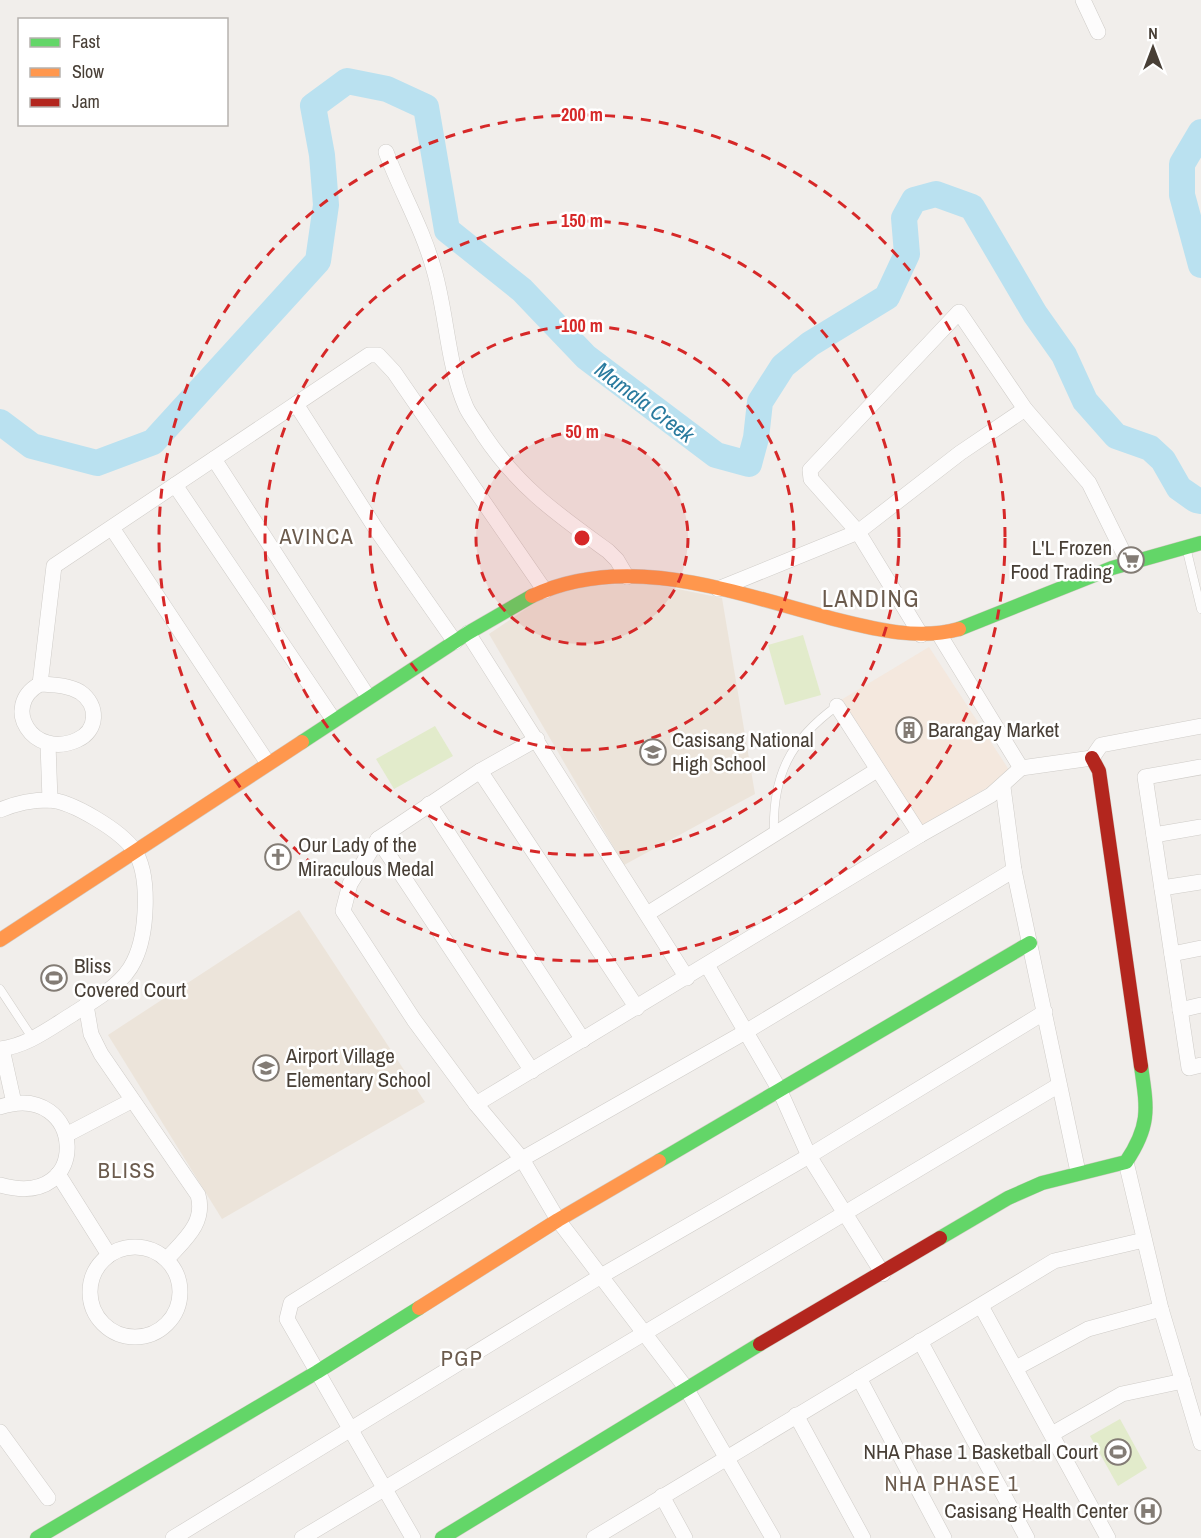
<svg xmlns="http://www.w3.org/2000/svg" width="1201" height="1538" viewBox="0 0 1201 1538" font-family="'Archivo Narrow',sans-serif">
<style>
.commercial{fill:#f4e8de}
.education{fill:#ece4da}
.green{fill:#e2ebcb}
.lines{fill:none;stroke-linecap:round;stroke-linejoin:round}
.river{stroke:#bae1f0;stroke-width:26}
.lane-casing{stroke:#cfccc8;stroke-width:9}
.street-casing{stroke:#cfccc8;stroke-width:16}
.fast-casing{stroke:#d1cac2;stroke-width:15}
.slow-casing{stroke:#d1cac2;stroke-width:15}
.jam-casing{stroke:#d1cac2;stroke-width:15}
.lane{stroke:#fdfcfc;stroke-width:8}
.street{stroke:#fdfcfc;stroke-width:15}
.fast{stroke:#63d668;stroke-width:14}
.slow{stroke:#ff974d;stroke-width:14}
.jam{stroke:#b3261e;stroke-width:14}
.ring{fill:none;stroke:#d62828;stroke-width:3;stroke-dasharray:10 8}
.labels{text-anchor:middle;stroke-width:5;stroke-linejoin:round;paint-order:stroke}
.poi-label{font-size:21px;fill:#483f36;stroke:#fff;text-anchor:start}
.water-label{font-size:22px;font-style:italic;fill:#297a9e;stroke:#fff}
.neighbourhood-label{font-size:22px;letter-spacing:1.5px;fill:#6b5b4d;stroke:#fff}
.quarter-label{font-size:24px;letter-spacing:1.5px;fill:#6b5b4d;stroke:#fff}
.centre{fill:#d62828;stroke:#fff;stroke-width:3}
.ring-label{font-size:18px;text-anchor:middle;font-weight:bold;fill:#d62828;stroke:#fff;stroke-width:5;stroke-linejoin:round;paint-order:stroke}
</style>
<rect width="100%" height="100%" fill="#f1eeeb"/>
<!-- commercial -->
<polygon class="commercial" points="929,647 1011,773 922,827 841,700"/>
<!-- education -->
<g class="education">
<polygon points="643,582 722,598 755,794 624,865 489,634 542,598 569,588"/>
<polygon points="299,910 425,1102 222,1219 108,1035"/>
</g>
<!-- green -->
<g class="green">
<polygon points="803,635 821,695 785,705 768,645"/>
<polygon points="435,726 453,756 394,789 376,759"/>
<polygon points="1120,1419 1147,1468 1118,1486 1090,1436"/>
</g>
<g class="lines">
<!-- river -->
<g class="river">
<polyline points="1201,132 1182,164 1182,195 1201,265"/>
<polyline points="0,422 32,446 97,463 153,442 318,261 326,205 322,155 313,106 347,81 387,89 426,107 447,230 522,290 586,357 716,455 749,464 756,438 760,402 783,366 810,344 887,297 907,254 904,218 914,200 936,194 972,207 1035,314 1064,355 1085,401 1116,436 1150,448 1163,460 1179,488 1196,500 1201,501"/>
</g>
<!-- lane casing -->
<g class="lane-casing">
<g id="lane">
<polyline points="1186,547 1201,609"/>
<path d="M 774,834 C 772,776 790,740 837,706"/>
<polyline points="0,989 33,1039"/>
</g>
</g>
<!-- street casing -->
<g class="street-casing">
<g id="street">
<polyline points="1083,0 1098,32"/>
<path d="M 386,152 C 401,192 423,229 434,270 C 447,314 447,364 466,407 C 470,416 478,425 483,434 C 519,488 557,514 608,551 L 617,560 L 627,577"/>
<polyline points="296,404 376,529 455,642"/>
<polyline points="214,459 368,697"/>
<polyline points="175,485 333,719"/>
<polyline points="112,528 267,762"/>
<polyline points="718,589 858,532 960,453 1025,409"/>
<polyline points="468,633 687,978"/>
<polyline points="939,634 1021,768"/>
<polyline points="921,635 858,532 811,479 810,470 959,312 1025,409 1089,483 1127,560"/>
<polyline points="40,684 54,566 369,355 378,355 394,372 545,591"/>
<path d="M 40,684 C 54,685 68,685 80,692 C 99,705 98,731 77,740 C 33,760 0,706 40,684 Z"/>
<polyline points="837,706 920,835"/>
<polyline points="537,739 480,771 378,839 350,884 343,911 414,1020 476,1104 522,1159 558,1220 686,1388 773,1538"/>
<polyline points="48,744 50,800"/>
<polyline points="1201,767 1145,777 1189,1068 1201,1065"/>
<polyline points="480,771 637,1008"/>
<polyline points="1003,787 1014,870 1078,1172"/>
<polyline points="429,804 583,1040"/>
<path d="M 0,810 C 14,804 33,800 49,800 C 72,801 121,831 134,850 C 151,875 147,935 134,961 C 123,985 94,1000 73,1014 C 50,1028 27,1046 0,1049"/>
<polyline points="1154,835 1201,827"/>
<polyline points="378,839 532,1071"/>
<polyline points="1162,888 1201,882"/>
<polyline points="647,914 877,770"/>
<polyline points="1172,954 1201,948"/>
<polyline points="707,965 779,1089 809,1156 883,1274"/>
<path d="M 86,1005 L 91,1034 L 101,1054 L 198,1195 C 206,1223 184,1240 167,1259"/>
<polyline points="1180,1010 1201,1005"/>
<polyline points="2,1049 14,1103"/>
<polyline points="476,1104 920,835 991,795 1021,768 1092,758 1101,745 1201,726"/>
<path d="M 0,1107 C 85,1079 94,1212 0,1185"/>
<polyline points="66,1135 131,1101"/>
<polyline points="1126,1162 1161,1309 1201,1443"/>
<polyline points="58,1174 109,1255"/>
<circle cx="135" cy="1292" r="45"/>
<polyline points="981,1306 1108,1538"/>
<polyline points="920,1341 1027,1538"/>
<polyline points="1016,1368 1088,1329 1161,1309"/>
<polyline points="859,1378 944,1538"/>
<polyline points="796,1415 863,1538"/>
<polyline points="0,1432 48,1498"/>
<polyline points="1052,1434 1122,1394 1183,1381"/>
<polyline points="662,1496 685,1538"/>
<polyline points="173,1538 601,1276 809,1156 1045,1012"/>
<polyline points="302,1538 1059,1085"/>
<polyline points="413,1538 287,1319 291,1303 522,1159 747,1031 1014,870"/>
<polyline points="594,1538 1054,1261 1144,1240"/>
</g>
</g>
<!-- fast casing -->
<g class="fast-casing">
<g id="fast">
<polyline points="959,629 1112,568 1201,543"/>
<polyline points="302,742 468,633 532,596"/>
<polyline points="659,1161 1030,943"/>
<path d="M 940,1238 L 1008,1198 L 1042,1183 L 1126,1162 C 1151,1125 1147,1108 1141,1066"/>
<polyline points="37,1538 317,1372 419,1308"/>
<polyline points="442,1538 760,1344"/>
</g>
</g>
<!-- slow casing -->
<g class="slow-casing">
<g id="slow">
<path d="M 532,596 C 630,550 740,595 838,620 C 878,630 919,640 959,629"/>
<polyline points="0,940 302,742"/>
<polyline points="419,1308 558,1220 659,1161"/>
</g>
</g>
<!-- jam casing -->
<g class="jam-casing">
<g id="jam">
<polyline points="1092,758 1099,771 1141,1066"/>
<polyline points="760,1344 940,1238"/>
</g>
</g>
<!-- lane -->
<use href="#lane" class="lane"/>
<!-- street -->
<use href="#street" class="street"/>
<!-- fast -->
<use href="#fast" class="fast"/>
<!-- slow -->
<use href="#slow" class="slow"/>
<!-- jam -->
<use href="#jam" class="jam"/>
</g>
<!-- distance rings -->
<circle cx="582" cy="538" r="106" fill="#d62828" fill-opacity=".12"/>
<g class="ring">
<circle cx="582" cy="538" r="106"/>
<circle cx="582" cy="538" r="212"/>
<circle cx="582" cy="538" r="317"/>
<circle cx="582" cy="538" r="423"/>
</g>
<!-- icons -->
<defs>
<g id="supermarket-ring" transform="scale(1.35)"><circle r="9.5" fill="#fff" stroke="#837c75" stroke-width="1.5"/><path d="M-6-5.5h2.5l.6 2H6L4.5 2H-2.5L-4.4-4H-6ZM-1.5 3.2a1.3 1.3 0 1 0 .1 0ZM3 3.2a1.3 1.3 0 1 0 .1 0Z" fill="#837c75"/></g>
<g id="building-ring" transform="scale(1.35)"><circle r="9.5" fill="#fff" stroke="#837c75" stroke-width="1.5"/><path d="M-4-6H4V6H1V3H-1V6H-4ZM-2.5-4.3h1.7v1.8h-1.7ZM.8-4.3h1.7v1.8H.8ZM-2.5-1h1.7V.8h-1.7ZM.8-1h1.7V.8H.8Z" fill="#837c75"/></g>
<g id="school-ring" transform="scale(1.35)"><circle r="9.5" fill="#fff" stroke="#837c75" stroke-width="1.5"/><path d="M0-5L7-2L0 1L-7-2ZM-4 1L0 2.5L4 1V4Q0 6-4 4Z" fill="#837c75"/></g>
<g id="church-ring" transform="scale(1.35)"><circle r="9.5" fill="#fff" stroke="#837c75" stroke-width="1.5"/><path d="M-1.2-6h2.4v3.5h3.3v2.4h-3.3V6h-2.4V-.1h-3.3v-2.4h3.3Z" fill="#837c75"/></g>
<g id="stadium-ring" transform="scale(1.35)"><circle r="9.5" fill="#fff" stroke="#837c75" stroke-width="1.5"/><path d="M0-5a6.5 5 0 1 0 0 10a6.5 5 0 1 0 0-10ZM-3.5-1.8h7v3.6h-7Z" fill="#837c75"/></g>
<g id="hospital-ring" transform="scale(1.35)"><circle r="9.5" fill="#fff" stroke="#837c75" stroke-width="1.5"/><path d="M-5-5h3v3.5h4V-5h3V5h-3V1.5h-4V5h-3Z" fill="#837c75"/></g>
</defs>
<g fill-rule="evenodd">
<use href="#supermarket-ring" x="1131" y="560"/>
<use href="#building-ring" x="909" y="730"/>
<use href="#school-ring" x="653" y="752"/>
<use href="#church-ring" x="278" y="857"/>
<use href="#stadium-ring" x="54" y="978"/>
<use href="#school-ring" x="266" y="1068"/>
<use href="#stadium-ring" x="1118" y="1452"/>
<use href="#hospital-ring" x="1148" y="1511"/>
</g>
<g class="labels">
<!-- poi labels -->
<g class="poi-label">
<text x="1112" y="555" text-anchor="end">L'L Frozen<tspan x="1112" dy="24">Food Trading</tspan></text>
<text x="928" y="737">Barangay Market</text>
<text x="672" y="747">Casisang National<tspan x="672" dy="24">High School</tspan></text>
<text x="298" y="852">Our Lady of the<tspan x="298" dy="24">Miraculous Medal</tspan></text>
<text x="74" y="973">Bliss<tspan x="74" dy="24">Covered Court</tspan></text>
<text x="286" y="1063">Airport Village<tspan x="286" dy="24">Elementary School</tspan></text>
<text x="1098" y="1459" text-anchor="end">NHA Phase 1 Basketball Court</text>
<text x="1128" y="1518" text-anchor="end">Casisang Health Center</text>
</g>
<!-- water labels -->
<g class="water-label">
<text transform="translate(645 402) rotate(37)" y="8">Mamala Creek</text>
</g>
<!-- neighbourhood labels -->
<g class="neighbourhood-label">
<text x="317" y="544">AVINCA</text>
<text x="127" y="1178">BLISS</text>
<text x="462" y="1366">PGP</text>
<text x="952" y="1491">NHA PHASE 1</text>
</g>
<!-- quarter labels -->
<g class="quarter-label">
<text x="871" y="607">LANDING</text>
</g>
</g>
<circle cx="582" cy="538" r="9" class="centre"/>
<g class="ring-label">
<text x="582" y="121">200 m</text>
<text x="582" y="227">150 m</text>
<text x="582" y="332">100 m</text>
<text x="582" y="438">50 m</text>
</g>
<!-- legend -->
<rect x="18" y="18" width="210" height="108" fill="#ffffff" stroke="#b6b2af" stroke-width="1.5"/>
<rect x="30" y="38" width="30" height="9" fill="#63d668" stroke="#b6b2af" stroke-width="1.5"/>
<text x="72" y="48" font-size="18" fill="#483f36">Fast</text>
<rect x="30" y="68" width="30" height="9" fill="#ff974d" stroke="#b6b2af" stroke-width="1.5"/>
<text x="72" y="78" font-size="18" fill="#483f36">Slow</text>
<rect x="30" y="98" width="30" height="9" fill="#b3261e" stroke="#b6b2af" stroke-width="1.5"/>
<text x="72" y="108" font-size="18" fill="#483f36">Jam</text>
<!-- north arrow -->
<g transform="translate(1153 48)" stroke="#ffffff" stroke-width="4.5" paint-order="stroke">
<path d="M0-4.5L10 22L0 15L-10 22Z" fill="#483f36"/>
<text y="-9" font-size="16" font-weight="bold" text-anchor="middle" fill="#483f36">N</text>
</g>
</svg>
